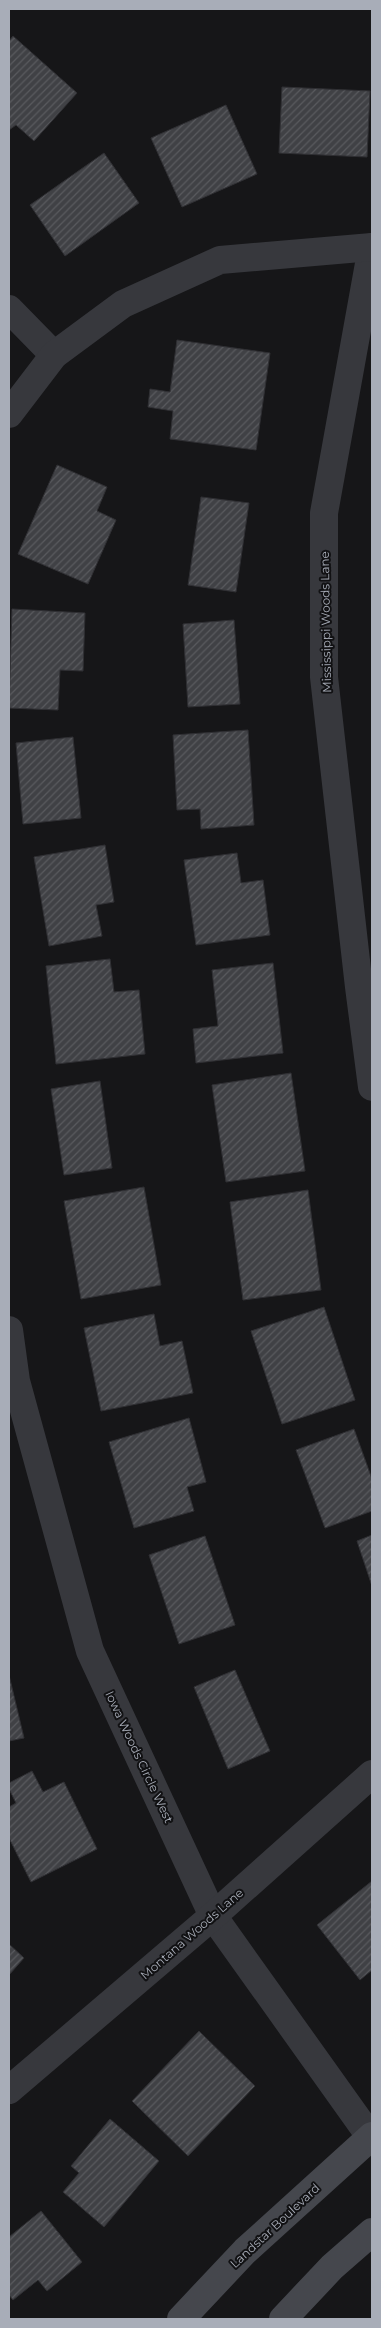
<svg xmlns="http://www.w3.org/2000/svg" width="381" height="2328" viewBox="0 0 381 2328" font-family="Montserrat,sans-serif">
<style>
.building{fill:url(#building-hatch);stroke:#303034}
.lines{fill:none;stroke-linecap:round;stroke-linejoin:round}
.street{stroke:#37383d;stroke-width:28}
.secondary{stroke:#45474d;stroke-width:28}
.labels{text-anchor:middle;stroke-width:4;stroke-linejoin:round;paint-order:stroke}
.street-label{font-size:12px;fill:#a8adb8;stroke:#111113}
</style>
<defs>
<pattern id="building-hatch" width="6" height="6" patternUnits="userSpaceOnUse" patternTransform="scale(1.25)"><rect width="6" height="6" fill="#404145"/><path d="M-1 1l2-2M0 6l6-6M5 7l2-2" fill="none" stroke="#595a5e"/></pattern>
</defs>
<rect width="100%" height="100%" fill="#161618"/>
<!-- building -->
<g class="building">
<polygon points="13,36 77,93 34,141 16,125 9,130 9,41"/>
<polygon points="282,87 370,91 367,157 279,153"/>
<polygon points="226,105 257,174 182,207 151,138"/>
<polygon points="104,153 139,203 65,256 30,205"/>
<polygon points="177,340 270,353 256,450 170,439 173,411 148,407 150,389 170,392"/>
<polygon points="57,465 107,487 97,511 116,520 88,584 18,554"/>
<polygon points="201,497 249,503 236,592 188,585"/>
<polygon points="12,609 85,613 83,671 60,670 58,710 9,708"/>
<polygon points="234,620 240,704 188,707 183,624"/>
<polygon points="248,730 254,825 201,829 200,809 177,810 173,735"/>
<polygon points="73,737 81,818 23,824 16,743"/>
<polygon points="105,845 114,902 96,905 102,936 49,946 34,857"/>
<polygon points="237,853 241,883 263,880 270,935 196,945 184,860"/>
<polygon points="110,959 114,992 139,990 145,1054 56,1064 46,966"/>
<polygon points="273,963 283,1053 196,1063 193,1029 218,1026 212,970"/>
<polygon points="291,1073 305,1171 226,1182 212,1085"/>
<polygon points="100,1081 112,1168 64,1175 51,1089"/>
<polygon points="144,1187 161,1285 81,1299 64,1201"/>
<polygon points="308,1190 321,1290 243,1300 230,1202"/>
<polygon points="324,1307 355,1400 282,1424 251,1331"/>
<polygon points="154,1314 160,1346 182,1341 193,1393 101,1411 84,1328"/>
<polygon points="189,1418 206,1482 187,1487 194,1511 134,1528 109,1442"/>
<polygon points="354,1429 372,1479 372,1511 325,1528 296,1450"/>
<polygon points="372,1535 372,1586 357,1541"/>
<polygon points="205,1536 235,1625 179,1644 149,1555"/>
<polygon points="235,1670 270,1751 228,1769 194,1687"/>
<polygon points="9,1675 24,1738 9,1741"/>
<polygon points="32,1771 43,1792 64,1782 97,1849 31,1882 9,1838 9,1807 16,1803 9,1789 9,1783"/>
<polygon points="372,1881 372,1970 360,1980 317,1925"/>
<polygon points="9,1944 24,1958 9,1975"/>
<polygon points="199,2031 255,2086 188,2156 132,2101"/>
<polygon points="110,2119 159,2161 104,2227 63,2192 79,2173 71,2166"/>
<polygon points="41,2211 82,2262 47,2291 38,2280 13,2300 9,2295 9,2237"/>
</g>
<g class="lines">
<!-- street -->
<g class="street">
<polyline points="372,247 324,513 324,677 359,987 372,1087"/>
<polyline points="9,309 54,355"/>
<polyline points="9,414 54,355 123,304 220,260 372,247"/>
<polyline points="9,1330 16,1381 90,1651 213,1916 372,2139"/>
<polyline points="9,2090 213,1916 372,1774"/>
</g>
<!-- secondary -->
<g class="secondary">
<polyline points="181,2319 245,2251 372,2136"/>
<polyline points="283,2319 332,2267 372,2232"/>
</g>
</g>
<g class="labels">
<!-- street labels -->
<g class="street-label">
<text transform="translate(326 622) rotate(-91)" y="4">Mississippi Woods Lane</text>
<text transform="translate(139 1757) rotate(65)" y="4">Iowa Woods Circle West</text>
<text transform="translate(192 1934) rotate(-41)" y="4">Montana Woods Lane</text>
<text transform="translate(275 2226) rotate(-43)" y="4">Landstar Boulevard</text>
</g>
</g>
<!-- border -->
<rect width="381" height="2328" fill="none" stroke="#a8adb8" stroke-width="20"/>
</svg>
